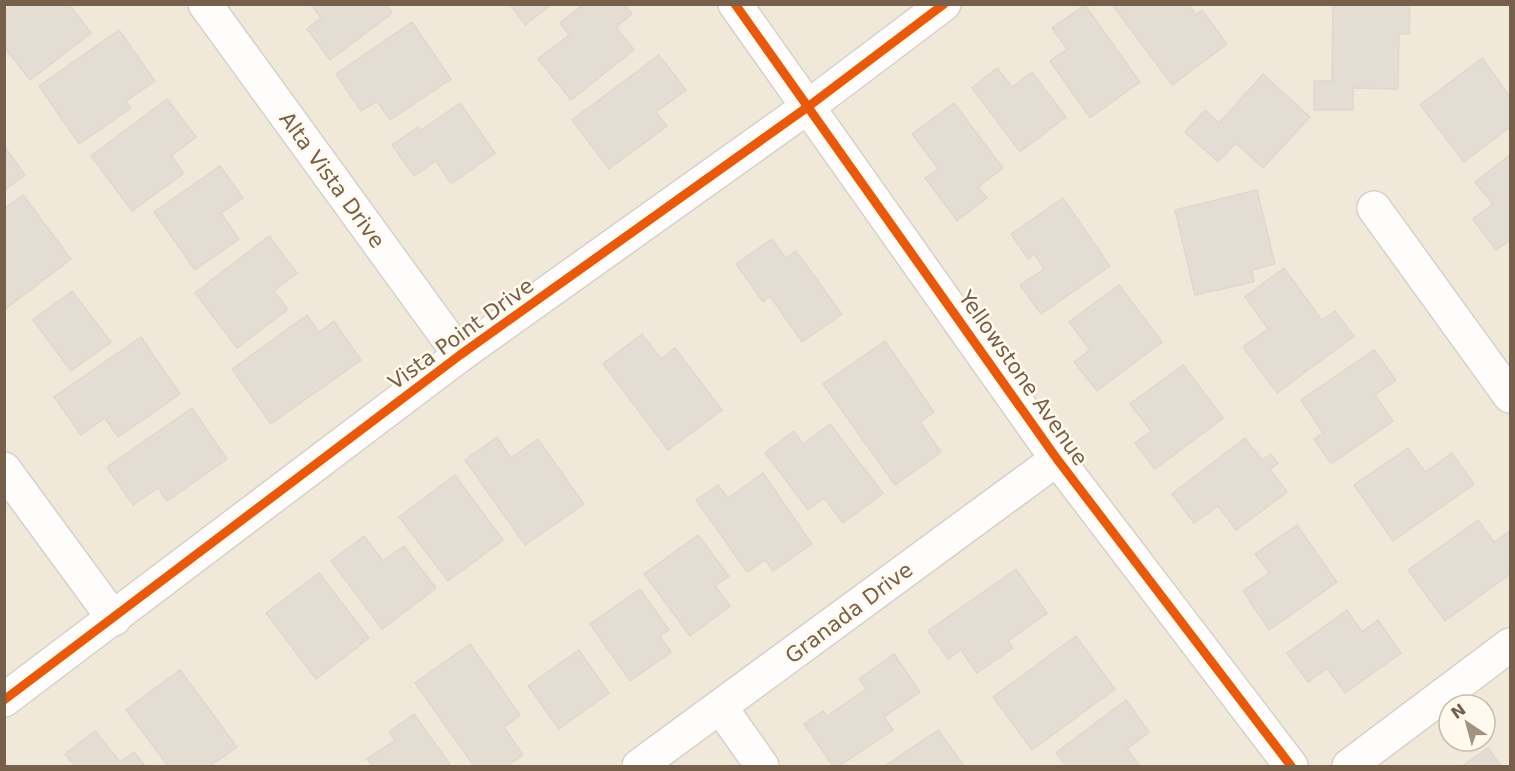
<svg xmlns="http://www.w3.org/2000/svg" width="1515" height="771" viewBox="0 0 1515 771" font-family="'DejaVu Sans',sans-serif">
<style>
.residential{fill:#f0e8d9;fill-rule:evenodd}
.building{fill:#e4ddd3;stroke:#e0d8ce;stroke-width:1.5}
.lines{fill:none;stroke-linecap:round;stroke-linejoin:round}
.minor-casing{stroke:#d6d1ca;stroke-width:36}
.minor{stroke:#fefdfc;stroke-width:33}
.cycleway-casing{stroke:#fffaed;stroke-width:13}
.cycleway{stroke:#e8590c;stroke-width:9}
.labels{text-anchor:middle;stroke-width:5;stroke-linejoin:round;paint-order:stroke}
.street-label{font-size:21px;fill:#765f4b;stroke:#fffaed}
</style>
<rect width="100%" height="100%" fill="#f7f4ec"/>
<!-- residential -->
<path class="residential" d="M 4,5 L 1510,5 L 1510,766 L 5,766 ZM 1449,705 L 1485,705 L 1485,741 L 1449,741 Z"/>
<!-- building -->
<g class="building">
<polygon points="13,4 74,4 71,7 91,33 30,80 4,47 4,11"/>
<polygon points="311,4 386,4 392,13 330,60 307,29 321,18"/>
<polygon points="510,4 552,4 525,25"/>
<polygon points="584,4 624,4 632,14 616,27 634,50 571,100 538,59 569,35 560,23"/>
<polygon points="1112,4 1188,4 1196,15 1202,10 1227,44 1172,85"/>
<polygon points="1333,4 1410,4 1409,34 1399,34 1398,89 1353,88 1353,110 1314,110 1314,81 1332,81"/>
<polygon points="1085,5 1140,82 1090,118 1050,61 1067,49 1052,28"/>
<polygon points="412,22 451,79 390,120 377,101 361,111 336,74"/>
<polygon points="119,30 155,81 126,101 131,108 79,144 39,86"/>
<polygon points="659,55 686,90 656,112 667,126 609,169 572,120"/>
<polygon points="1482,58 1510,97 1510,127 1464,162 1420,105"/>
<polygon points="997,68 1012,87 1032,72 1066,117 1020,152 972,88"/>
<polygon points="1263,74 1310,117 1263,168 1236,143 1218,162 1185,132 1205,110 1219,123"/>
<polygon points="167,99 196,137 171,156 184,173 132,211 91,156"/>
<polygon points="460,103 495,153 451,184 436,161 414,176 392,145 418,127 420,131"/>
<polygon points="954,103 1003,168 978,187 987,198 957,221 925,178 938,169 912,134"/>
<polygon points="4,146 25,175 4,190"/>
<polygon points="1510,155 1510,240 1496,250 1473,219 1493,204 1475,182"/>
<polygon points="220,166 243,198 221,213 239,239 195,270 154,212"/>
<polygon points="1257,190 1275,264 1252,270 1254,282 1195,295 1175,210"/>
<polygon points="23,195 71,259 4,310 4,209"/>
<polygon points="1063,198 1110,266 1041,314 1020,285 1044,269 1034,254 1028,259 1011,234"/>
<polygon points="269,236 297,273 274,291 288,309 237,348 195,293"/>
<polygon points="772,239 786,258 796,251 842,314 802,342 770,296 763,302 736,264"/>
<polygon points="1284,268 1322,320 1335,311 1354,336 1277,393 1243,347 1268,329 1245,297"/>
<polygon points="1119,285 1162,342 1097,391 1074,362 1090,350 1069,322"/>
<polygon points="72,291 111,342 71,371 33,320"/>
<polygon points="307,315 319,332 334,321 361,360 271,424 232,369"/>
<polygon points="642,334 661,359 675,348 722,410 668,450 603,364"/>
<polygon points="141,337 180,394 118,437 105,418 81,435 54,397"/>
<polygon points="885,341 934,412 920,422 941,452 895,485 823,384"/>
<polygon points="1374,350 1396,380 1375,395 1393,421 1331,464 1314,439 1323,433 1301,400"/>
<polygon points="1183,365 1223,418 1155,469 1135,443 1151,431 1130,404"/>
<polygon points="192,408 227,459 167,501 158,488 133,505 107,467"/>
<polygon points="830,424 883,493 843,523 824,498 808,510 765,453 794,431 803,444"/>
<polygon points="497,437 511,458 538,439 584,504 525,545 465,460"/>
<polygon points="1245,438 1262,460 1271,454 1278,463 1270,469 1287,492 1236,530 1218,506 1194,523 1172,494"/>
<polygon points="1408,448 1425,472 1452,453 1474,484 1393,541 1354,485"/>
<polygon points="763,473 812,544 773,571 765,560 747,572 696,500 718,485 728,498"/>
<polygon points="455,475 503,540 448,581 399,517"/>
<polygon points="1478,520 1494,542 1510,531 1510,574 1445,621 1408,570"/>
<polygon points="1297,525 1337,582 1269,630 1243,591 1269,573 1255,554"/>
<polygon points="698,535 729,576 715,586 730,606 690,636 644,574"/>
<polygon points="364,536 383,561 404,546 436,588 382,629 331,561"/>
<polygon points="1016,569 1047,613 1008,641 1013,648 977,673 961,650 948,659 928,631"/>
<polygon points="319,573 369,638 316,679 266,613"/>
<polygon points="640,589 669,630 660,636 671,652 630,681 590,624"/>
<polygon points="1347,610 1362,632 1378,620 1401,653 1345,693 1327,668 1308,682 1287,653"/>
<polygon points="1076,636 1115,689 1032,750 993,697"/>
<polygon points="470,644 520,715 504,727 523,755 507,766 474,766 415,683"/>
<polygon points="579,650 609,693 559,729 528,686"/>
<polygon points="894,654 920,692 884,717 893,730 839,766 833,766 804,724 823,711 827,716 866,689 859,679"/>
<polygon points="180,670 237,747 210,766 168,766 126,710"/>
<polygon points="1126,700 1149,732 1127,749 1140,766 1066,766 1056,753"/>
<polygon points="414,714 451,766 372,766 367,759 395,740 389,732"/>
<polygon points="938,730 964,766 885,766"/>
<polygon points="95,731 120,762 134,752 145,766 75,766 65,754"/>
<polygon points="1488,748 1501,766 1462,766"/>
</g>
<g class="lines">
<!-- minor casing -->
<g class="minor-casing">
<g id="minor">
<polyline points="205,4 460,355"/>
<polyline points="735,4 1057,459 1291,766"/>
<polyline points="1374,208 1510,396"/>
<polyline points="4,469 114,619"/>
<polyline points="4,700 460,355 809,106 944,4"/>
<polyline points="721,708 762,766"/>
<polyline points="639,766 1057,459"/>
<polyline points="1349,766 1510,645"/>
</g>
</g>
<!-- minor -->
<use href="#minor" class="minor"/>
<!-- cycleway casing -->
<g class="cycleway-casing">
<g id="cycleway">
<polyline points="735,4 1057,459 1291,766"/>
<polyline points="4,700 460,355 809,106 944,4"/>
</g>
</g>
<!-- cycleway -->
<use href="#cycleway" class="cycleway"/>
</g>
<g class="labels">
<!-- street labels -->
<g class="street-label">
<text transform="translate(332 180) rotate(54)" y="7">Alta Vista Drive</text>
<text transform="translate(461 334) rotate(-36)" y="7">Vista Point Drive</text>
<text transform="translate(1023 378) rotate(55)" y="7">Yellowstone Avenue</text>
<text transform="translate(849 613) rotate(-37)" y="7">Granada Drive</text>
</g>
</g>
<!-- border -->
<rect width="1515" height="771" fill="none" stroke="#765f4b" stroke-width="12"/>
<!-- north arrow -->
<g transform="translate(1467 723) rotate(324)"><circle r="28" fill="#fffaed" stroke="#c8bcac" stroke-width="1.5"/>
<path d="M0-4.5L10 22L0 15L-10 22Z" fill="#a39383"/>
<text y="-9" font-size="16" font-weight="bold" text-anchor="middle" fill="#765f4b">N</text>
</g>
</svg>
